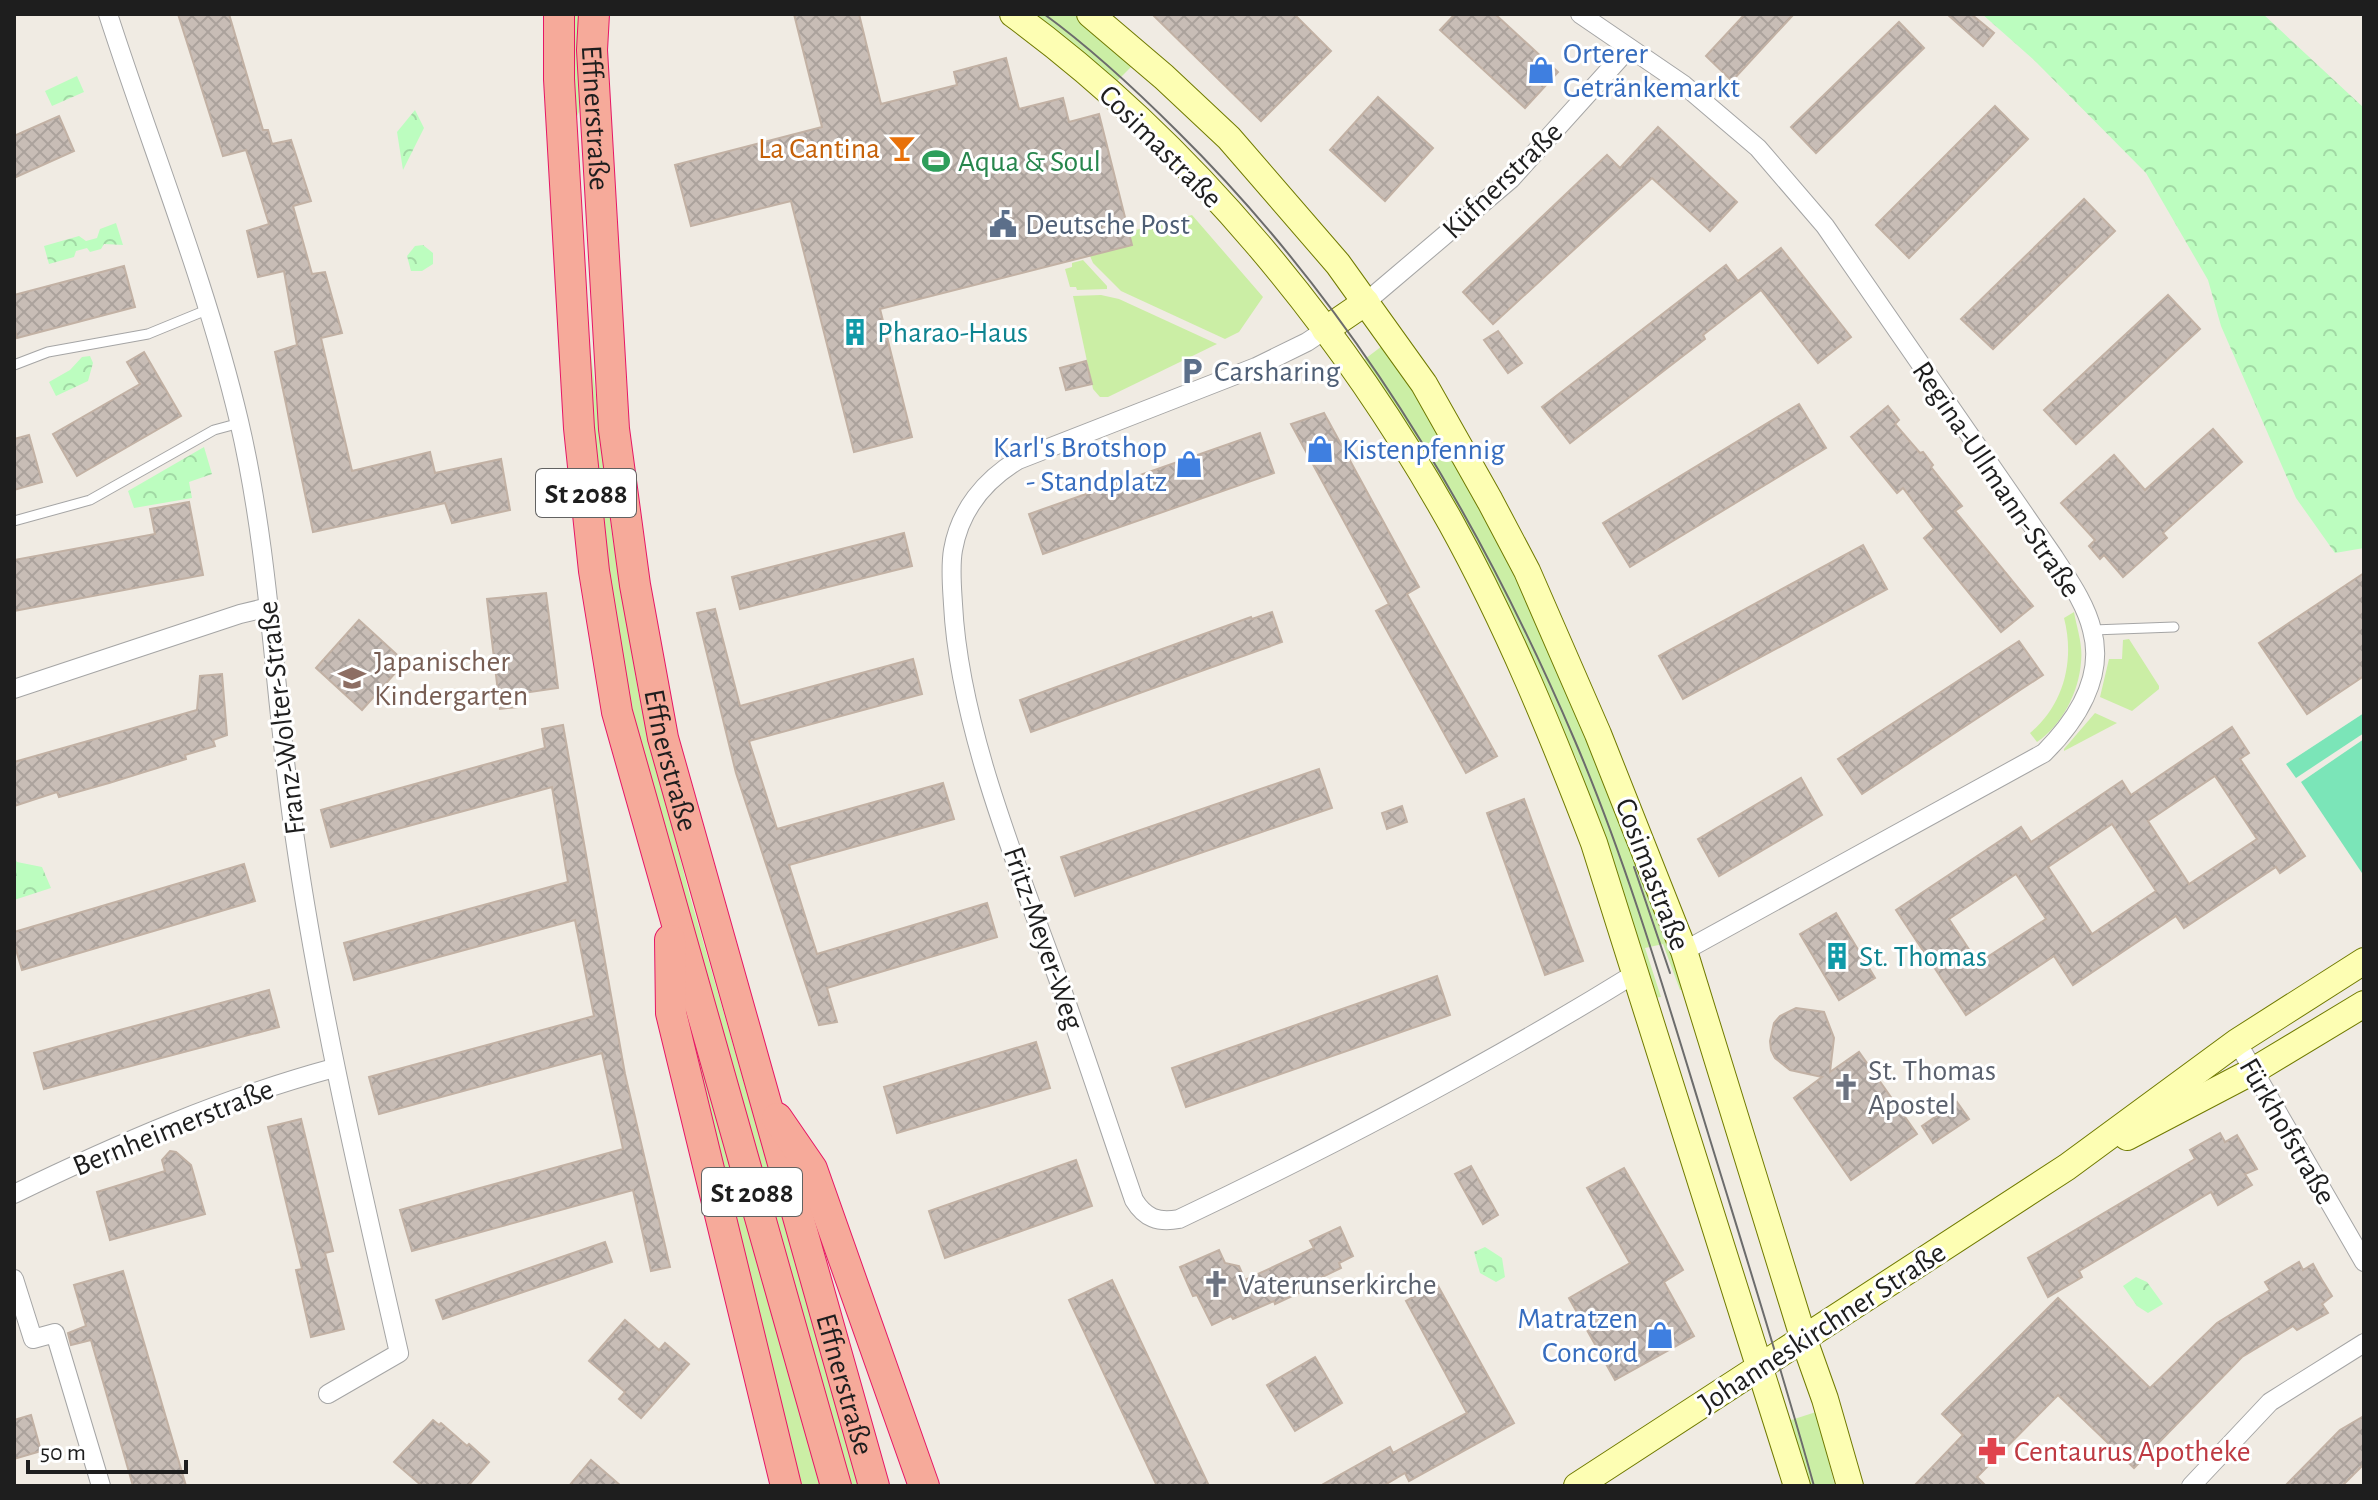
<svg xmlns="http://www.w3.org/2000/svg" width="2378" height="1500" viewBox="0 0 2378 1500" font-family="'Alegreya Sans',sans-serif">
<style>
.grass{fill:#cbeea5}
.park{fill:url(#park-crowns)}
.pitch{fill:#7be5b8}
.building{fill:url(#building-cross-hatch);stroke:#c2b1a4;stroke-width:2;fill-rule:evenodd}
.lines{fill:none;stroke-linecap:round;stroke-linejoin:round}
.service-casing{stroke:#a5a5a5;stroke-width:11}
.minor-casing{stroke:#a5a5a5;stroke-width:20}
.secondary-casing{stroke:#707a00;stroke-width:28}
.trunk-casing{stroke:#e61765;stroke-width:32}
.service{stroke:#fff;stroke-width:9}
.minor{stroke:#fff;stroke-width:18}
.secondary{stroke:#fdfeb3;stroke-width:26}
.trunk{stroke:#f6aa9a;stroke-width:30}
.tram{stroke:#6c6c6c;stroke-width:2}
.labels{text-anchor:middle;stroke-width:6;stroke-linejoin:round;paint-order:stroke}
.shield{fill:#fff;stroke:#626262;stroke-width:2}
.shield-label{font-size:28px;font-weight:bold;fill:#1e1e1e}
.shop-label{font-size:30px;fill:#366cbe;stroke:#fff;text-anchor:start}
.street-label{font-size:30px;fill:#1e1e1e;stroke:#fff}
.food-label{font-size:30px;fill:#c56008;stroke:#fff;text-anchor:end}
.leisure-label{font-size:30px;fill:#27864d;stroke:#fff;text-anchor:start}
.service-label{font-size:30px;fill:#4e5e75;stroke:#fff;text-anchor:start}
.culture-label{font-size:30px;fill:#0d838f;stroke:#fff;text-anchor:start}
.education-label{font-size:30px;fill:#785e54;stroke:#fff;text-anchor:start}
.worship-label{font-size:30px;fill:#5b616d;stroke:#fff;text-anchor:start}
.health-label{font-size:30px;fill:#be3a42;stroke:#fff;text-anchor:start}
</style>
<defs>
<pattern id="park-crowns" width="20" height="18" patternUnits="userSpaceOnUse" patternTransform="scale(2)"><rect width="20" height="18" fill="#bcfdbf"/><path d="M2 6a3 3 0 1 1 6 0M12 15a3 3 0 1 1 6 0" fill="none" stroke="#a1d8a4"/></pattern>
<pattern id="building-cross-hatch" width="8" height="8" patternUnits="userSpaceOnUse" patternTransform="scale(2)"><rect width="8" height="8" fill="#c8bdb6"/><path d="M0 0l8 8M0 8l8-8" fill="none" stroke="#aba29c"/></pattern>
</defs>
<rect width="100%" height="100%" fill="#f0ebe3"/>
<!-- grass -->
<g class="grass">
<polygon points="570,14 579,14 579,112 574,122"/>
<polygon points="1032,14 1077,14 1135,63 1113,85"/>
<polygon points="1192,215 1263,297 1239,332 1225,339 1121,291 1093,263 1090,256 1131,245 1128,232"/>
<polygon points="1083,260 1107,286 1107,289 1077,290 1076,287 1070,287 1065,269 1072,267 1072,263"/>
<polygon points="1101,295 1119,299 1217,344 1108,397 1100,397 1093,389 1073,296"/>
<polygon points="584,327 590,345 612,534 639,696 689,893 861,1486 851,1486 678,895 629,698 601,535"/>
<polygon points="1386,343 1463,467 1567,682 1687,989 1680,990 1663,944 1645,948 1661,997 1652,998 1572,766 1578,762 1574,754 1568,755 1361,362"/>
<path d="M 2074,612 C 2077,629 2083,644 2081,662 C 2079,692 2062,725 2037,742 L 2030,733 C 2064,705 2075,660 2064,618 Z"/>
<polygon points="2129,639 2159,686 2159,689 2132,711 2100,697 2109,659 2122,659 2123,640"/>
<polygon points="2095,713 2117,723 2064,751 2064,749"/>
<polygon points="688,1018 824,1486 795,1486"/>
<polygon points="1816,1412 1835,1486 1804,1486 1785,1422"/>
</g>
<!-- park -->
<g class="park">
<polygon points="1982,14 2263,14 2364,108 2364,548 2335,553 2296,498 2221,326 2208,280 2146,173 2035,61"/>
<polygon points="77,76 84,92 52,106 45,91"/>
<polygon points="415,110 424,128 403,170 397,132"/>
<polygon points="116,223 123,245 104,244 101,249 90,252 87,248 76,251 74,257 49,264 44,246 79,236 86,241 97,238 100,229"/>
<polygon points="423,245 433,253 433,264 422,271 411,271 407,256 415,246"/>
<polygon points="90,356 93,363 88,381 56,396 49,382 70,370 82,357"/>
<polygon points="204,447 212,474 189,482 192,498 134,508 128,491"/>
<polygon points="14,856 17,862 42,867 51,888 14,900"/>
<polygon points="1485,1247 1502,1258 1505,1277 1496,1282 1480,1273 1474,1252"/>
<polygon points="2136,1277 2147,1282 2163,1304 2148,1313 2137,1306 2123,1286"/>
</g>
<!-- pitch -->
<g class="pitch">
<polygon points="2364,713 2364,733 2296,778 2286,764"/>
<polygon points="2364,739 2364,876 2301,782"/>
</g>
<!-- building -->
<g class="building">
<polygon points="178,14 229,14 263,130 268,130 272,144 291,140 311,201 293,206 312,274 325,272 342,333 321,338 352,471 430,452 435,473 501,459 510,510 452,523 445,503 313,532 275,352 297,345 284,271 258,277 247,231 269,224 246,150 223,156"/>
<polygon points="794,14 859,14 881,104 957,85 954,72 1006,58 1019,109 1063,98 1069,122 1099,114 1132,245 880,309 912,437 854,452 791,201 691,226 675,165 822,127"/>
<polygon points="1152,14 1294,14 1331,51 1261,121"/>
<polygon points="1455,14 1495,14 1558,72 1525,108 1440,30"/>
<polygon points="1745,14 1794,14 1732,81 1706,56"/>
<polygon points="1947,14 1971,14 1994,33 1983,46"/>
<polygon points="1899,22 1924,48 1816,153 1791,127"/>
<polygon points="1378,97 1433,148 1385,201 1330,150"/>
<polygon points="1995,106 2028,139 1909,258 1876,225"/>
<polygon points="59,116 74,151 14,178 14,136"/>
<polygon points="1658,127 1737,202 1710,231 1652,178 1493,324 1463,292 1607,155 1620,168"/>
<polygon points="2084,199 2115,231 1993,349 1961,319"/>
<polygon points="1781,248 1851,337 1818,363 1761,290 1703,335 1705,339 1570,443 1542,407 1726,265 1738,281"/>
<polygon points="124,266 135,307 17,338 14,326 14,295"/>
<polygon points="2168,295 2200,329 2076,444 2044,410"/>
<polygon points="1498,331 1522,363 1508,373 1484,340"/>
<polygon points="144,352 181,416 77,476 53,434 140,384 127,362"/>
<polygon points="1086,361 1092,384 1066,390 1060,368"/>
<polygon points="1799,404 1826,448 1630,567 1603,523"/>
<polygon points="1888,406 1899,420 1895,424 1920,453 1923,452 1933,465 1931,467 1962,506 1955,511 2033,606 2001,632 1924,538 1934,529 1903,488 1897,493 1851,437"/>
<polygon points="1324,413 1419,587 1407,594 1497,756 1466,773 1376,611 1389,604 1291,424"/>
<polygon points="2213,429 2242,462 2163,533 2167,538 2123,577 2104,555 2100,559 2089,546 2095,540 2061,503 2114,455 2145,490"/>
<polygon points="1260,433 1274,473 1043,554 1029,514"/>
<polygon points="29,435 42,482 14,490 14,439"/>
<polygon points="189,502 203,575 14,611 14,560 155,534 150,509"/>
<polygon points="904,533 912,566 740,609 732,577"/>
<polygon points="1863,545 1887,589 1683,699 1659,656"/>
<polygon points="2364,573 2364,676 2307,714 2259,643"/>
<polygon points="546,593 558,688 516,694 517,707 500,709 487,599"/>
<polygon points="715,609 740,706 913,659 922,694 749,741 777,829 943,783 954,819 789,865 817,954 987,903 997,937 827,988 837,1022 819,1025 736,773 697,613"/>
<polygon points="1272,612 1282,642 1031,732 1020,700 1251,617 1252,619"/>
<polygon points="359,620 405,662 362,710 316,668"/>
<polygon points="2019,641 2043,675 1862,794 1838,759"/>
<polygon points="222,674 227,735 213,740 215,746 185,755 186,759 109,783 59,797 57,792 14,806 14,762 197,710 200,676"/>
<polygon points="563,725 625,1074 670,1267 651,1271 633,1190 412,1251 400,1210 623,1149 602,1053 379,1114 369,1077 594,1016 575,920 354,980 344,943 568,882 552,787 331,847 321,810 545,748 542,729"/>
<path d="M 2232,727 L 2249,753 L 2240,759 L 2305,856 L 2280,873 L 2276,867 L 2184,928 L 2176,916 L 2073,985 L 2054,956 L 1966,1015 L 1896,910 L 2021,827 L 2031,842 L 2122,781 L 2131,795 ZM 2215,776 L 2257,839 L 2189,884 L 2148,821 ZM 2112,824 L 2156,891 L 2092,934 L 2048,867 ZM 2016,874 L 2046,919 L 1978,963 L 1949,919 Z"/>
<polygon points="1319,769 1332,808 1075,896 1061,857"/>
<polygon points="1801,778 1822,815 1719,876 1698,839"/>
<polygon points="1524,799 1583,961 1545,975 1487,813"/>
<polygon points="1402,806 1407,822 1387,829 1382,813"/>
<polygon points="244,864 255,901 22,970 14,943 14,932"/>
<polygon points="1836,913 1875,978 1839,1000 1800,934"/>
<polygon points="1437,976 1450,1015 1186,1107 1172,1068"/>
<polygon points="269,990 279,1027 44,1089 34,1053"/>
<polygon points="1796,1008 1824,1012 1834,1038 1830,1072 1859,1052 1917,1134 1851,1180 1794,1098 1822,1077 1790,1070 1775,1058 1771,1050 1770,1041 1774,1023 1780,1016"/>
<polygon points="1036,1042 1050,1088 897,1133 884,1087"/>
<polygon points="1957,1102 1969,1119 1933,1143 1922,1126"/>
<polygon points="301,1119 333,1251 325,1253 344,1329 311,1337 296,1270 302,1269 268,1127"/>
<polygon points="2220,1133 2225,1142 2237,1135 2257,1169 2245,1174 2252,1185 2218,1205 2211,1192 2079,1271 2082,1277 2048,1297 2028,1258 2195,1159 2190,1150"/>
<polygon points="170,1151 176,1152 191,1165 205,1214 110,1240 97,1192 165,1171 162,1160"/>
<polygon points="1076,1160 1092,1206 945,1258 929,1211"/>
<polygon points="1471,1166 1498,1215 1483,1224 1455,1174"/>
<polygon points="1624,1168 1683,1270 1664,1282 1694,1336 1615,1380 1569,1298 1630,1263 1587,1188"/>
<polygon points="1340,1227 1353,1256 1339,1263 1341,1268 1318,1279 1320,1283 1275,1304 1274,1301 1233,1319 1231,1316 1212,1325 1197,1295 1193,1296 1180,1267 1219,1250 1225,1263 1239,1266 1245,1280 1314,1248 1310,1241"/>
<polygon points="605,1242 612,1262 443,1319 436,1300"/>
<polygon points="2299,1262 2303,1270 2313,1264 2322,1280 2332,1296 2322,1304 2328,1313 2297,1330 2293,1326 2242,1357 2134,1468 2058,1395 1977,1477 1986,1486 1914,1486 1963,1435 1942,1414 2058,1298 2150,1388 2217,1323 2270,1290 2265,1282"/>
<polygon points="123,1271 186,1486 133,1486 91,1340 71,1345 68,1333 86,1326 74,1285"/>
<polygon points="1112,1280 1126,1310 1209,1486 1157,1486 1124,1416 1069,1300"/>
<polygon points="1437,1284 1514,1423 1409,1481 1405,1473 1383,1486 1320,1486 1390,1447 1393,1453 1467,1413 1406,1301"/>
<polygon points="625,1320 659,1350 665,1343 689,1364 641,1418 619,1399 625,1392 589,1361"/>
<polygon points="1315,1357 1342,1403 1295,1431 1267,1385"/>
<polygon points="31,1415 41,1451 14,1459 14,1420"/>
<polygon points="2364,1416 2364,1464 2342,1486 2285,1486 2340,1430"/>
<polygon points="433,1420 439,1425 441,1423 467,1446 469,1444 489,1462 468,1486 422,1486 394,1462"/>
<polygon points="591,1460 621,1486 569,1486"/>
</g>
<g class="lines">
<!-- service casing -->
<g class="service-casing">
<g id="service">
<polyline points="14,365 48,352 148,334 209,309"/>
<polyline points="14,521 90,500 214,430 240,423"/>
<polyline points="2093,630 2174,627"/>
</g>
</g>
<!-- minor casing -->
<g class="minor-casing">
<g id="minor">
<path d="M 108,14 C 152,150 206,282 239,421 C 271,558 274,700 295,839 C 320,1012 360,1182 399,1353 L 328,1394"/>
<path d="M 1580,14 L 1684,85 L 1758,148 L 1825,226 L 2054,557 C 2068,579 2086,604 2092,630 C 2105,677 2076,721 2044,753 L 1684,951"/>
<polyline points="1366,302 1511,179 1629,48"/>
<path d="M 1325,330 L 1307,342 L 1256,367 L 1018,460 C 985,480 960,510 953,550 C 950,567 952,587 953,604 C 959,724 1016,863 1057,976 C 1084,1050 1108,1125 1134,1200 C 1145,1218 1158,1223 1179,1219 C 1335,1145 1489,1064 1636,973"/>
<polyline points="14,689 240,614 269,607"/>
<polyline points="2237,1042 2364,1262"/>
<path d="M 14,1194 C 117,1144 223,1098 334,1068"/>
<polyline points="14,1279 33,1339 55,1333 101,1486"/>
<polyline points="2191,1486 2270,1402 2364,1343"/>
</g>
</g>
<!-- secondary casing -->
<g class="secondary-casing">
<g id="secondary">
<path d="M 1013,14 C 1192,145 1343,330 1451,523 C 1508,626 1552,734 1594,843 L 1797,1486"/>
<polyline points="1090,14 1164,77 1229,138 1338,264 1424,384 1490,501 1527,571 1598,734 1684,951 1804,1340 1825,1399 1850,1486"/>
<polyline points="1325,330 1366,302"/>
<polyline points="2127,1137 2253,1071 2364,1004"/>
<polyline points="1577,1486 2067,1167 2237,1042 2364,961"/>
</g>
</g>
<!-- trunk casing -->
<g class="trunk-casing">
<g id="trunk">
<polyline points="559,14 559,79 579,428 594,571 617,712 836,1486"/>
<path id="s1" d="M 594,14 L 592,50 L 614,429 L 635,585 L 663,738 L 874,1486"/>
<polyline points="670,940 671,1013 786,1486"/>
<polyline points="777,1118 812,1169 924,1486"/>
</g>
</g>
<!-- service -->
<use href="#service" class="service"/>
<!-- minor -->
<use href="#minor" class="minor"/>
<!-- secondary -->
<use href="#secondary" class="secondary"/>
<!-- trunk -->
<use href="#trunk" class="trunk"/>
<!-- tram -->
<g class="tram">
<path d="M 1044,14 C 1092,49 1136,90 1178,132 C 1353,305 1479,516 1575,741 C 1627,863 1665,993 1704,1120 C 1741,1241 1780,1363 1814,1486"/>
<polyline points="1634,867 1670,973"/>
</g>
</g>
<!-- icons -->
<defs>
<g id="shop-bare" transform="scale(2.16)"><path d="M-5-2.5h2.3a2.7 3.5 0 0 1 5.4 0H5L5.5 6h-11ZM-1.5-2.5h3a1.5 2.3 0 0 0-3 0Z" fill="#3f7fe0" stroke="#fff" stroke-width="2.5" paint-order="stroke"/></g>
<g id="bar-bare" transform="scale(2.16)"><path d="M-6-5H6L.8 .8V4.5H3.5V6h-7V4.5H-.8V.8Z" fill="#e8710a" stroke="#fff" stroke-width="2.5" paint-order="stroke"/></g>
<g id="stadium-bare" transform="scale(2.16)"><path d="M0-5a6.5 5 0 1 0 0 10a6.5 5 0 1 0 0-10ZM-3.5-1.8h7v3.6h-7Z" fill="#2e9e5b" stroke="#fff" stroke-width="2.5" paint-order="stroke"/></g>
<g id="civic-bare" transform="scale(2.16)"><path d="M-.6-6.5H3V-4.5H.6V-3L4-1V1h2V6H-6V1h2V-1L-.6-3ZM-1.2 2.5V6h2.4V2.5Z" fill="#5c6f8a" stroke="#fff" stroke-width="2.5" paint-order="stroke"/></g>
<g id="building-bare" transform="scale(2.16)"><path d="M-4-6H4V6H1V3H-1V6H-4ZM-2.5-4.3h1.7v1.8h-1.7ZM.8-4.3h1.7v1.8H.8ZM-2.5-1h1.7V.8h-1.7ZM.8-1h1.7V.8H.8Z" fill="#0f9aa8" stroke="#fff" stroke-width="2.5" paint-order="stroke"/></g>
<g id="parking-bare" transform="scale(2.16)"><path d="M-3.5-5.5H1a3.5 3.5 0 0 1 0 7H-1V5.5H-3.5ZM-1-3.4V-.6H.8a1.4 1.4 0 0 0 0-2.8Z" fill="#5c6f8a" stroke="#fff" stroke-width="2.5" paint-order="stroke"/></g>
<g id="school-bare" transform="scale(2.16)"><path d="M0-5L7-2L0 1L-7-2ZM-4 1L0 2.5L4 1V4Q0 6-4 4Z" fill="#8d6e63" stroke="#fff" stroke-width="2.5" paint-order="stroke"/></g>
<g id="church-bare" transform="scale(2.16)"><path d="M-1.2-6h2.4v3.5h3.3v2.4h-3.3V6h-2.4V-.1h-3.3v-2.4h3.3Z" fill="#6b7280" stroke="#fff" stroke-width="2.5" paint-order="stroke"/></g>
<g id="pharmacy-bare" transform="scale(2.16)"><path d="M-2-6h4v4h4v4h-4v4h-4v-4h-4v-4h4Z" fill="#e0444e" stroke="#fff" stroke-width="2.5" paint-order="stroke"/></g>
</defs>
<g fill-rule="evenodd">
<use href="#shop-bare" x="1541" y="70"/>
<use href="#bar-bare" x="902" y="148"/>
<use href="#stadium-bare" x="936" y="161"/>
<use href="#civic-bare" x="1003" y="224"/>
<use href="#building-bare" x="855" y="332"/>
<use href="#parking-bare" x="1192" y="371"/>
<use href="#shop-bare" x="1320" y="449"/>
<use href="#shop-bare" x="1189" y="464"/>
<use href="#school-bare" x="352" y="678"/>
<use href="#building-bare" x="1837" y="956"/>
<use href="#church-bare" x="1846" y="1087"/>
<use href="#church-bare" x="1216" y="1284"/>
<use href="#shop-bare" x="1660" y="1335"/>
<use href="#pharmacy-bare" x="1992" y="1451"/>
</g>
<g class="labels">
<!-- shield labels -->
<g class="shield">
<rect x="536" y="469" width="100" height="48" rx="6"/>
<rect x="702" y="1168" width="100" height="48" rx="6"/>
</g>
<g class="shield-label">
<text x="586" y="503">St 2088</text>
<text x="752" y="1202">St 2088</text>
</g>
<!-- shop labels -->
<g class="shop-label">
<text x="1563" y="63">Orterer<tspan x="1563" dy="34">Getränkemarkt</tspan></text>
<text x="1167" y="457" text-anchor="end">Karl's Brotshop<tspan x="1167" dy="34">- Standplatz</tspan></text>
<text x="1342" y="459">Kistenpfennig</text>
<text x="1638" y="1328" text-anchor="end">Matratzen<tspan x="1638" dy="34">Concord</tspan></text>
</g>
<!-- street labels -->
<g class="street-label">
<text dy="10" stroke="none"><textPath href="#s1" startOffset="104">Effnerstraße</textPath></text>
<text transform="translate(1161 146) rotate(45)" y="10">Cosimastraße</text>
<text transform="translate(1502 180) rotate(-44)" y="10">Küfnerstraße</text>
<text transform="translate(1997 479) rotate(56)" y="10">Regina-Ullmann-Straße</text>
<text transform="translate(281 718) rotate(-97)" y="10">Franz-Wolter-Straße</text>
<text dy="10" stroke="none"><textPath href="#s1" startOffset="752">Effnerstraße</textPath></text>
<text transform="translate(1653 874) rotate(69)" y="10">Cosimastraße</text>
<text transform="translate(1044 938) rotate(71)" y="10">Fritz-Meyer-Weg</text>
<text transform="translate(173 1127) rotate(-22)" y="10">Bernheimerstraße</text>
<text transform="translate(2288 1131) rotate(60)" y="10">Fürkhofstraße</text>
<text transform="translate(1822 1327) rotate(-33)" y="10">Johanneskirchner Straße</text>
<text dy="10" stroke="none"><textPath href="#s1" startOffset="1400">Effnerstraße</textPath></text>
</g>
<!-- food labels -->
<g class="food-label">
<text x="880" y="158">La Cantina</text>
</g>
<!-- leisure labels -->
<g class="leisure-label">
<text x="958" y="171">Aqua &amp; Soul</text>
</g>
<!-- service labels -->
<g class="service-label">
<text x="1025" y="234">Deutsche Post</text>
<text x="1214" y="381">Carsharing</text>
</g>
<!-- culture labels -->
<g class="culture-label">
<text x="877" y="342">Pharao-Haus</text>
<text x="1859" y="966">St. Thomas</text>
</g>
<!-- education labels -->
<g class="education-label">
<text x="374" y="671">Japanischer<tspan x="374" dy="34">Kindergarten</tspan></text>
</g>
<!-- worship labels -->
<g class="worship-label">
<text x="1868" y="1080">St. Thomas<tspan x="1868" dy="34">Apostel</tspan></text>
<text x="1238" y="1294">Vaterunserkirche</text>
</g>
<!-- health labels -->
<g class="health-label">
<text x="2014" y="1461">Centaurus Apotheke</text>
</g>
</g>
<!-- border -->
<rect width="2378" height="1500" fill="none" stroke="#1e1e1e" stroke-width="32"/>
<!-- scale -->
<path d="M28 1460v12h158v-12" fill="none" stroke="#1e1e1e" stroke-width="4"/>
<text x="40" y="1460" font-size="24" fill="#1e1e1e" stroke="#ffffff" stroke-width="6" paint-order="stroke">50 m</text>
</svg>
